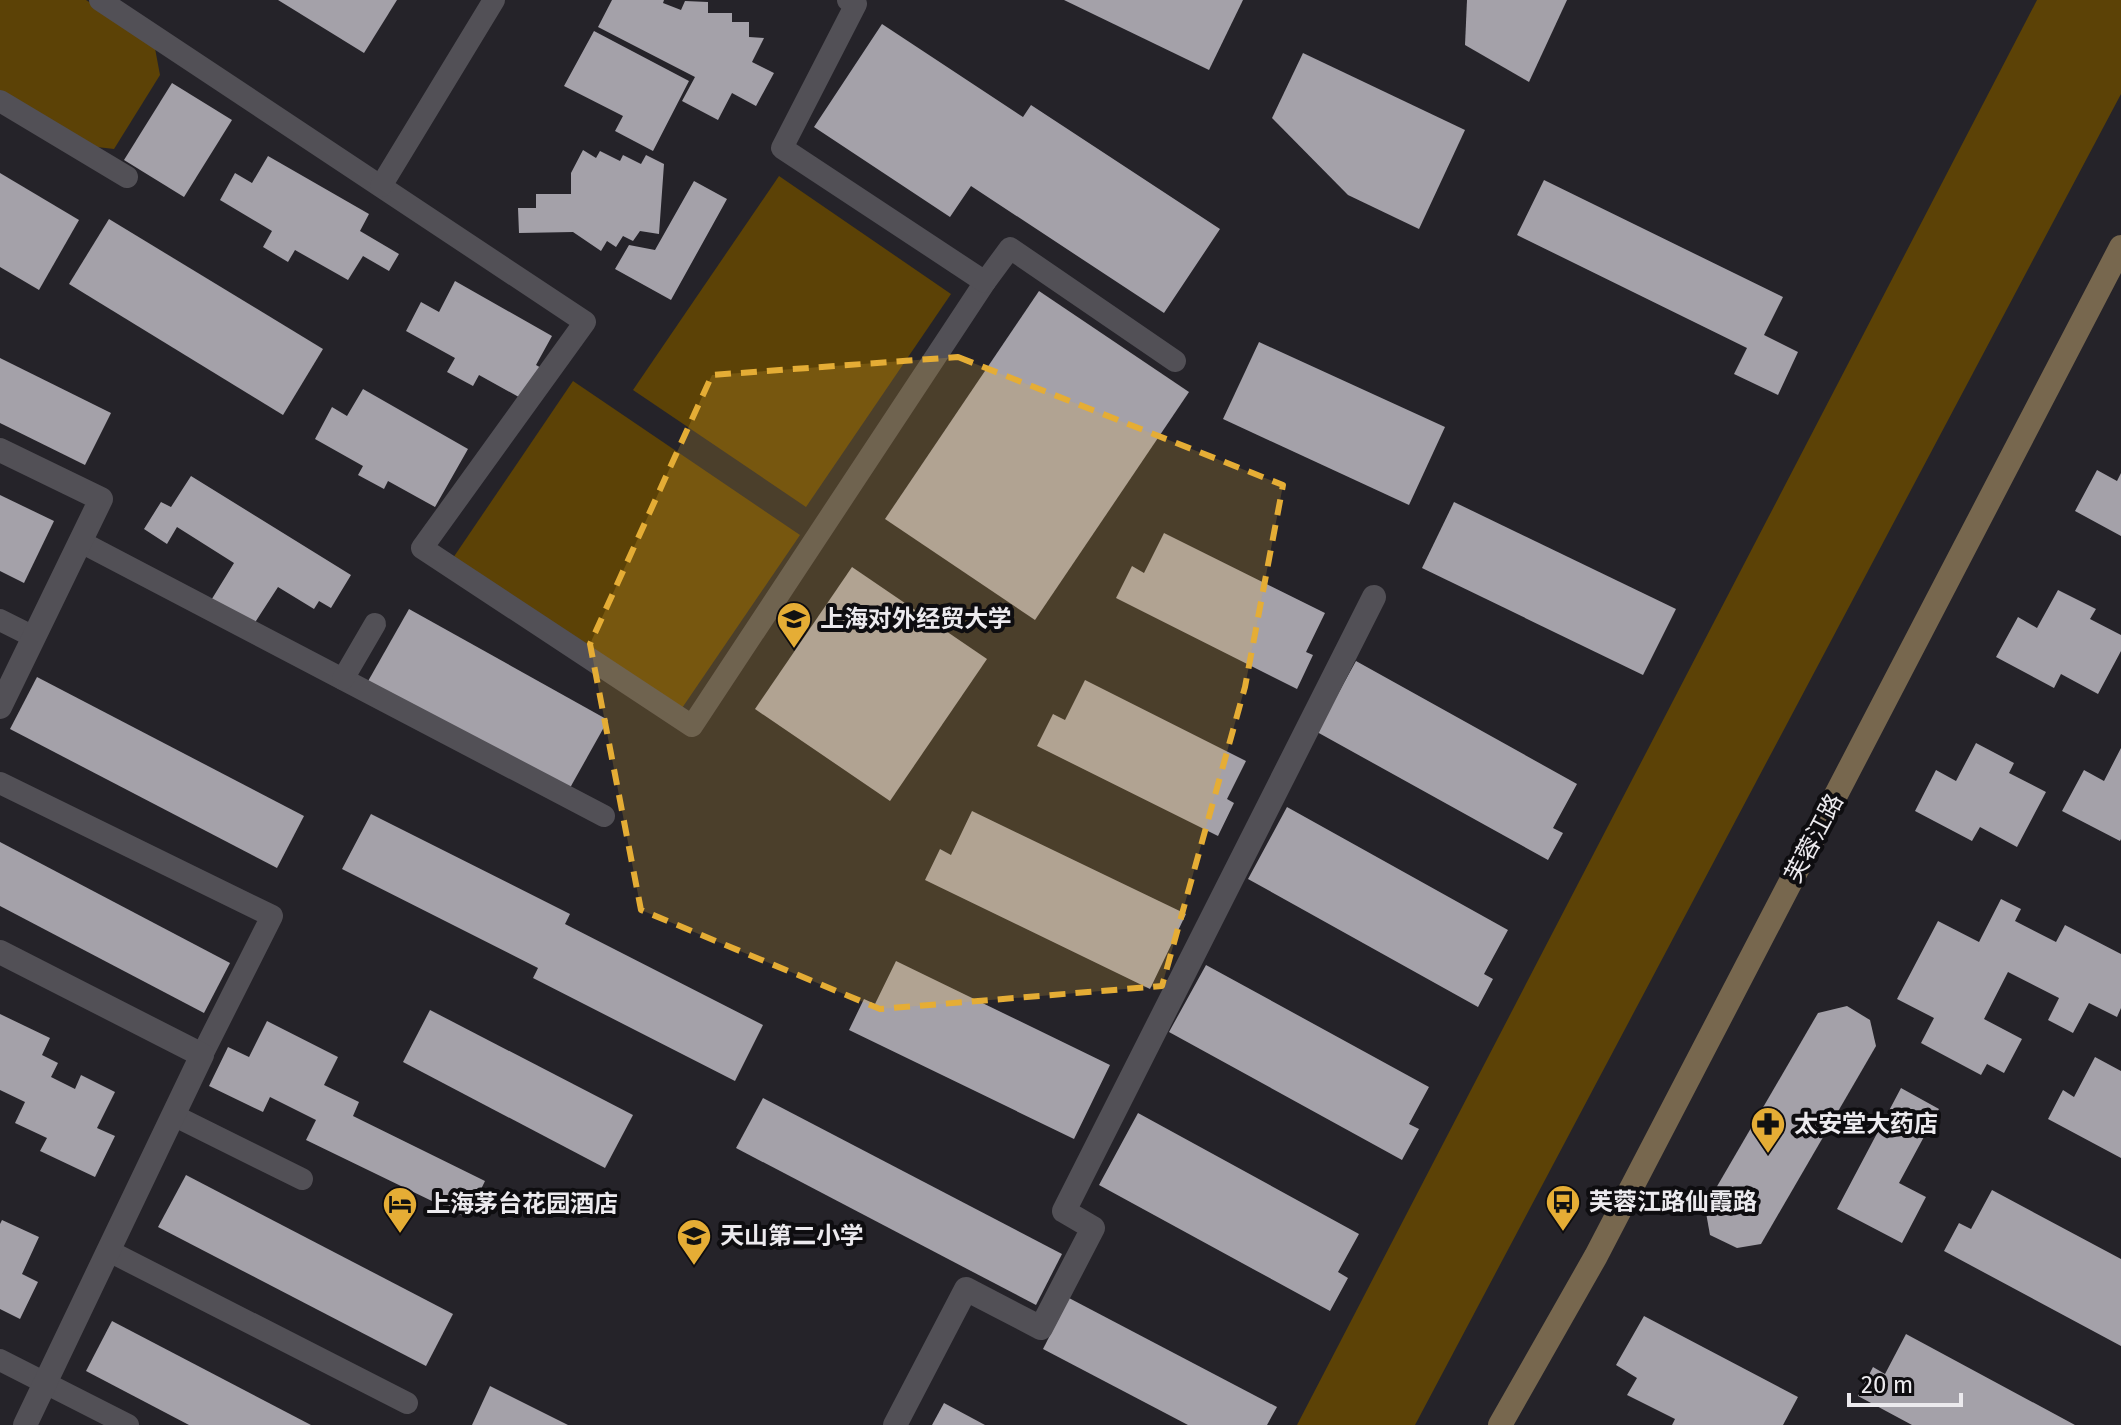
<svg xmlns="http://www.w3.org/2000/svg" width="2121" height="1425" viewBox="0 0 2121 1425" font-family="'Fira Sans','Noto Sans SC',sans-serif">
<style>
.green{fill:#5c4206}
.building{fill:#a4a1a9}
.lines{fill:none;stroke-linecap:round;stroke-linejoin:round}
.lane{stroke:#525056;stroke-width:22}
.street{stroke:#525056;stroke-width:24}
.secondary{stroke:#77674e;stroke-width:24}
.marked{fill:#e5ad35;fill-opacity:0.2;stroke:#e5ad35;stroke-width:6;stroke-dasharray:16 10;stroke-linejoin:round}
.labels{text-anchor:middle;stroke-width:8;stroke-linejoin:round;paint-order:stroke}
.poi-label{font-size:24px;font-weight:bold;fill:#eceaee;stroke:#0e0d10;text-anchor:start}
.street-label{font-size:24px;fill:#eceaee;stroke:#0e0d10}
</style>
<rect width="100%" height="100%" fill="#252329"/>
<!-- green -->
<g class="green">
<polygon points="0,0 86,0 154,43 160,75 114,149 80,145 0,94"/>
<polygon points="2037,0 2121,0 2121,94 1415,1425 1297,1425"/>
<polygon points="779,176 951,294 806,507 633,390"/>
<polygon points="573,381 800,535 680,711 453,558"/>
</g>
<!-- building -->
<g class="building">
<polygon points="278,0 397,0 364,53"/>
<polygon points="612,0 664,0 663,3 681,10 685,1 708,2 708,13 732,13 732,22 749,22 749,37 764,38 752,62 774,73 756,106 732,93 718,120 682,101 695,77 598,27"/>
<polygon points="1064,0 1243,0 1209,70"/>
<polygon points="1467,0 1567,0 1529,82 1465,45"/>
<polygon points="882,24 1023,117 1031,105 1220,229 1164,313 971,186 950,217 814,127"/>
<polygon points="594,31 689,81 653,151 615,131 623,116 564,86"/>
<polygon points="1303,53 1465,130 1419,229 1348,195 1272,118"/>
<polygon points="172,83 232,120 184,197 124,160"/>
<polygon points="583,150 596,158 600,151 620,161 623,155 641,164 646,155 664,164 659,234 640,231 633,241 623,236 616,247 607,241 601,251 573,232 519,233 518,208 536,208 536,194 571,194 571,173"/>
<polygon points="268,156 369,214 360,231 399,254 389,271 363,256 348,280 295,250 288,262 263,247 272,231 220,200 235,173 252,183"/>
<polygon points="0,173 79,220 39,290 0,267"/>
<polygon points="1544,180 1783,297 1764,335 1798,352 1778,395 1734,374 1747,348 1517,235"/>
<polygon points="694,181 727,199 671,300 615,269 629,245 655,250"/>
<polygon points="109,219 323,349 283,415 69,284"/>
<polygon points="455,281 552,336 536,365 543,369 526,401 479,375 473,386 447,372 455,358 406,331 421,302 439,312"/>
<polygon points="1039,291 1189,392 1035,620 885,519"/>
<polygon points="1259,342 1445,427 1409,505 1223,419"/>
<polygon points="0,358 111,413 85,465 0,423"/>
<polygon points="363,389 468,449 435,507 388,481 384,489 358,475 363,466 315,439 332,407 347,416"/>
<polygon points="2097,470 2117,481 2121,473 2121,536 2075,511"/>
<polygon points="191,476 351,575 331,608 319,601 314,609 278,587 252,627 210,602 234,563 177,527 167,544 144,529 161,502 171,507"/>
<polygon points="0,495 54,521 24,583 0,571"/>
<polygon points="1454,502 1676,609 1643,675 1422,568"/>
<polygon points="1164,533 1325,613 1306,652 1313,655 1297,689 1116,598 1132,566 1144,573"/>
<polygon points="852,567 987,659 890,801 755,709"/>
<polygon points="2058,590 2096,609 2090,619 2121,635 2121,651 2098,694 2061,674 2054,688 1996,657 2018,617 2037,628"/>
<polygon points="409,609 608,720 566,795 367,683"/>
<polygon points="1356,661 1577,784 1553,828 1563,833 1548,860 1317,732"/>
<polygon points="37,677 304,816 277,868 10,729"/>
<polygon points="1085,680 1246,761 1227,799 1234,803 1218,836 1037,746 1053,714 1065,720"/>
<polygon points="1976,743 2014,763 2009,773 2046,792 2017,847 1980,827 1972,841 1915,811 1936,770 1956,781"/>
<polygon points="2121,748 2121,839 2120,841 2062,811 2084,770 2104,781"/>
<polygon points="1287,807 1508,930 1484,974 1493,979 1478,1007 1248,879"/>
<polygon points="972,811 1186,914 1150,989 925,880 940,849 951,855"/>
<polygon points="371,814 570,914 565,924 763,1025 735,1081 533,978 538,968 342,869"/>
<polygon points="0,842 230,963 204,1013 0,906"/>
<polygon points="2001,899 2021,909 2015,921 2056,942 2065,925 2121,954 2121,1008 2117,1017 2089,1003 2073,1033 2048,1020 2059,998 2008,972 1984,1019 2022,1039 2004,1073 1987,1064 1981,1075 1921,1043 1934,1018 1897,999 1938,921 1979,942"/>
<polygon points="896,961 1110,1065 1074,1139 849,1030 864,999 875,1004"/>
<polygon points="1206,965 1429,1087 1409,1124 1419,1129 1402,1160 1169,1032"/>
<polygon points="1847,1006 1870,1020 1876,1046 1761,1244 1737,1248 1710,1235 1705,1207 1818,1013"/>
<polygon points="430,1010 633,1115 605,1168 403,1062"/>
<polygon points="0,1014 50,1038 42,1055 58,1063 51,1077 75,1089 81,1075 115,1092 97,1128 115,1136 95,1177 40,1151 47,1138 15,1123 25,1102 0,1090"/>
<polygon points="267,1021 338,1057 324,1085 359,1102 353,1116 485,1181 467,1218 306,1140 316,1120 270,1097 263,1112 209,1086 228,1047 249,1057"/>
<polygon points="2095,1057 2121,1071 2121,1158 2048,1119 2063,1090 2074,1097"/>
<polygon points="1901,1088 1939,1109 1899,1183 1926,1197 1902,1243 1837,1209"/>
<polygon points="763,1098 1062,1254 1036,1305 736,1148"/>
<polygon points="1138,1113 1359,1234 1338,1272 1348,1278 1330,1311 1099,1185"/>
<polygon points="186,1175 453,1314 426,1366 158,1227"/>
<polygon points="1992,1190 2121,1259 2121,1346 1944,1251 1959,1223 1971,1229"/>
<polygon points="2,1220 39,1237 22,1274 38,1282 20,1319 0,1309 0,1224"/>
<polygon points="1069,1298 1277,1407 1267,1425 1188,1425 1043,1349"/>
<polygon points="1644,1316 1798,1397 1783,1425 1672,1425 1675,1419 1627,1395 1637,1378 1616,1365"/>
<polygon points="112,1321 311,1425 189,1425 86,1371"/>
<polygon points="1906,1334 2075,1425 1912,1425 1858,1396 1873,1367 1885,1374"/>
<polygon points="490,1386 568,1425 472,1425"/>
<polygon points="944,1403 985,1425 932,1425"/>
</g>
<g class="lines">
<!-- lane -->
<g class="lane">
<polyline points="100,0 585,322 422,548 692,726 985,282"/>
<polyline points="848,0 856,4 782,148 985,282 1010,248 1175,361"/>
<polyline points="0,101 127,177"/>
<polyline points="381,186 494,0"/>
<polyline points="81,542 604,816"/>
<polyline points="0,620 34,637"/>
<polyline points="343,679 375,624"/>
<polyline points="0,783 272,916 202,1055"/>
<polyline points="173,1115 302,1179"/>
<polyline points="109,1251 407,1403"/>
<polyline points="0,1360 128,1425"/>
</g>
<!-- street -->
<g class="street">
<polyline points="0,450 101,499 0,707"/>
<polyline points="0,952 202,1055 25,1425"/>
<polyline points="895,1425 966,1289 1041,1328 1093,1228 1064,1211 1374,597"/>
</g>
<!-- secondary -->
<polyline class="secondary" points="1500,1425 1596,1256 2121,247"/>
</g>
<!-- marked area -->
<path class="marked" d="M 958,357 L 1283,485 L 1245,687 L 1162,986 L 880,1009 L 641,910 L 590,644 L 712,375 Z"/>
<!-- icons -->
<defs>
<g id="school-pin" transform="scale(1.8)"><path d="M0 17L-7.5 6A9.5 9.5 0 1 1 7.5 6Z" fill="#e5ad35" stroke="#0e0d10"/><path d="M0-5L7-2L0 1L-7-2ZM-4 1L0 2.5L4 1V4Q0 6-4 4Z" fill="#111"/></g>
<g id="pharmacy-pin" transform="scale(1.8)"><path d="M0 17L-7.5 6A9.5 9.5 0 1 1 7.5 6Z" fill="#e5ad35" stroke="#0e0d10"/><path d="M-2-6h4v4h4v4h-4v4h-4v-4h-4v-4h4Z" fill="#111"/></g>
<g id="bus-pin" transform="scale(1.8)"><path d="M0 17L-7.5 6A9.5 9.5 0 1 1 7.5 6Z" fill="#e5ad35" stroke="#0e0d10"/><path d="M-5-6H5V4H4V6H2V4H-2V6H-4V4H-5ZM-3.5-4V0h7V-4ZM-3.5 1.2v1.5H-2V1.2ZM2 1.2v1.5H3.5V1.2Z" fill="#111"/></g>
<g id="hotel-pin" transform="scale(1.8)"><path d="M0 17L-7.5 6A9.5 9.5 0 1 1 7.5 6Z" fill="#e5ad35" stroke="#0e0d10"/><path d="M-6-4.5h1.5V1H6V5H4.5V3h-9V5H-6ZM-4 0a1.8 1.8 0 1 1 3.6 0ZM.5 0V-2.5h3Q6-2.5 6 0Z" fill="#111"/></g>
</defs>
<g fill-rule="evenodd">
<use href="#school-pin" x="794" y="619"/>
<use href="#pharmacy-pin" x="1768" y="1124"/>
<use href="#bus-pin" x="1563" y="1202"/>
<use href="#hotel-pin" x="400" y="1204"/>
<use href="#school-pin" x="694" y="1236"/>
</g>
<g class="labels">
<!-- poi labels -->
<g class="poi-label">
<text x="820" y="627">上海对外经贸大学</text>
<text x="1794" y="1132">太安堂大药店</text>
<text x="1589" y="1210">芙蓉江路仙霞路</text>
<text x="426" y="1212">上海茅台花园酒店</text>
<text x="720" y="1244">天山第二小学</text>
</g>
<!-- street labels -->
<g class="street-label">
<text transform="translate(1814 838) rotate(-62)" y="8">芙蓉江路</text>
</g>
</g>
<!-- scale -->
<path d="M1849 1393v12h112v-12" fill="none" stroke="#eceaee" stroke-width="4"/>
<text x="1861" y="1393" font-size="24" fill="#eceaee" stroke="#0e0d10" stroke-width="6" paint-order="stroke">20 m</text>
</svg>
